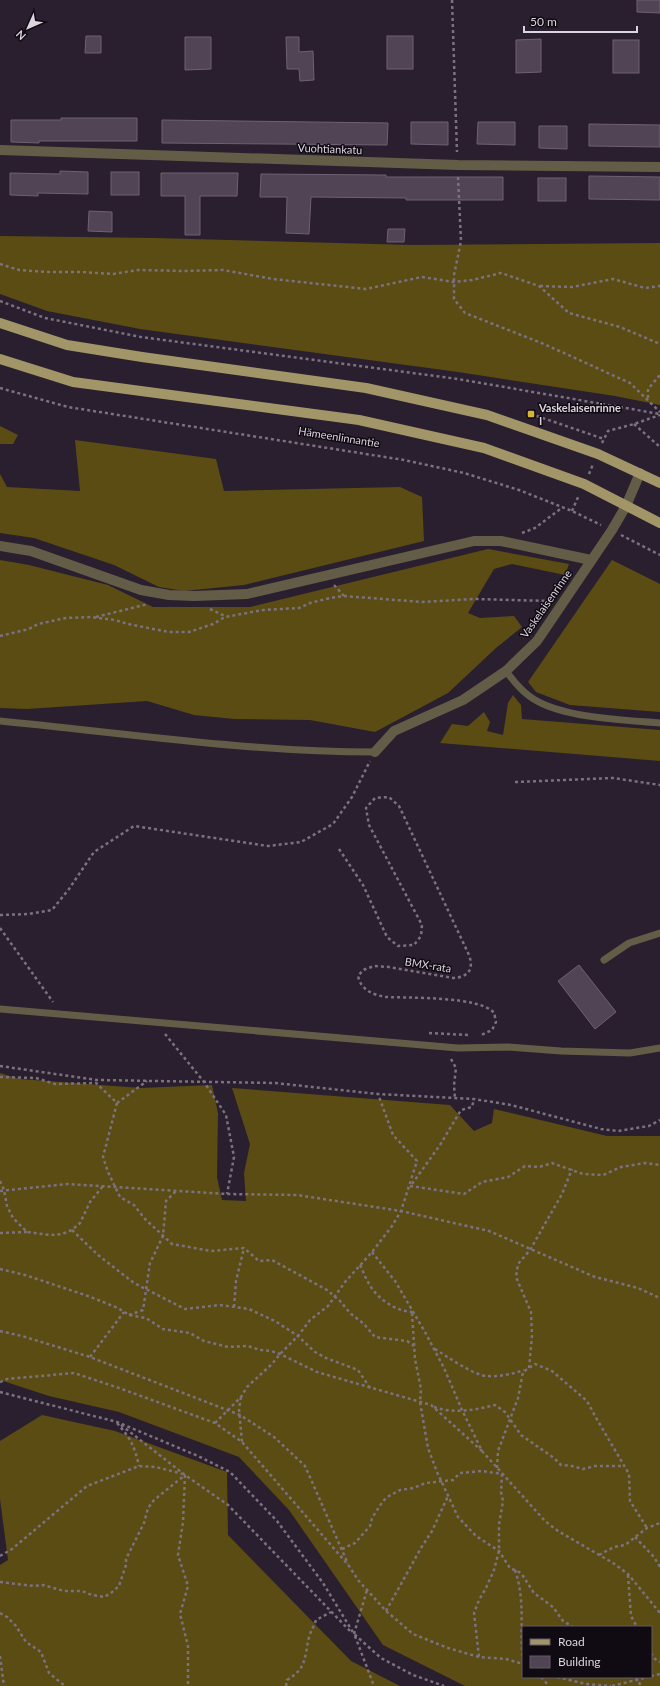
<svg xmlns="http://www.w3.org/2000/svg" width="660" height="1686" viewBox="0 0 660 1686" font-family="Lato,sans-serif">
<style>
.forest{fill:#5a4c13;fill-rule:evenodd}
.building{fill:#514455;stroke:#6f6173}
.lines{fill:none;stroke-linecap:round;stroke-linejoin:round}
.path{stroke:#7c727f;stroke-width:2.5;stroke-dasharray:3 3;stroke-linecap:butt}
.service{stroke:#635d47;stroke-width:7}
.minor{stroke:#635d47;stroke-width:10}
.primary{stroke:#a29668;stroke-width:10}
.poi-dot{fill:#d4b635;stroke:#100b12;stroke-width:1.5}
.labels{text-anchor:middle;stroke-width:3;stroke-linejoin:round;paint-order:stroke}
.street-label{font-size:11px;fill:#dcd4df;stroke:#100b12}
.poi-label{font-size:11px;font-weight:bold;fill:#dcd4df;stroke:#100b12;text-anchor:start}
</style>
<rect width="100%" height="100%" fill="#2a1f2e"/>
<!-- forest -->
<g class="forest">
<polygon points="0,236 155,238 412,245 660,243 660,405 615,396 458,372 140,329 47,311 0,294"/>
<polygon points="0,426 18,435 13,444 0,444"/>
<polygon points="75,440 216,459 224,491 400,487 422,497 424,541 244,585 184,591 159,587 114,565 34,538 0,533 0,474 7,487 80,491"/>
<polygon points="488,549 569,564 565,575 512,564 494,569 468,613 480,618 514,616 522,627 496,648 448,693 375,732 310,720 234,719 194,715 147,701 27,709 0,708 0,560 29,565 108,585 153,607 250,607"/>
<polygon points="612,560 660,584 660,712 570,705 536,692 528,682"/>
<polygon points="513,695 521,705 522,719 660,730 660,761 440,743 452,724 468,726 484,712 490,722 487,731 503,735 508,703"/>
<path d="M 0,1073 L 20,1079 L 141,1088 L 212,1085 L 218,1113 L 217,1177 L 222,1200 L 246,1201 L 244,1173 L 250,1144 L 232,1088 L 450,1105 L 474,1131 L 492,1123 L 494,1109 L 607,1136 L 660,1136 L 660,1686 L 465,1686 L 383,1645 L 289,1510 L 239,1457 L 119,1412 L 49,1396 L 0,1380 ZM 523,1627 L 651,1627 L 651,1677 L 523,1677 Z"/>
<polygon points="42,1415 115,1431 227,1472 228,1535 351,1661 400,1686 0,1686 0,1565 8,1560 0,1499 0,1441"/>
</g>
<!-- building -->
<g class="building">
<polygon points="637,0 660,0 660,13 637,12"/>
<polygon points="86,36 101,36 101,53 85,53"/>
<rect x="387" y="36" width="26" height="33"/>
<polygon points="185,37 211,37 211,69 185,70"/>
<polygon points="286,37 299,37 299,52 313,51 314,80 300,81 299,69 287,69"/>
<polygon points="541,39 541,72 516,73 516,40"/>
<rect x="613" y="40" width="26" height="33"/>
<polygon points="61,118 137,118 137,141 39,141 39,143 11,142 11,120 61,120"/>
<polygon points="162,120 388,123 387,145 162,143"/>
<polygon points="411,122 448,122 448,145 411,144"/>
<polygon points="478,122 515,122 515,145 477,144"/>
<polygon points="589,124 660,125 660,147 589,146"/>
<polygon points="539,126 567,126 567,149 539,148"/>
<polygon points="60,171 88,172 88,194 38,193 38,196 10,195 10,173 60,174"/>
<rect x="111" y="172" width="28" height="23"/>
<polygon points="161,173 238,173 237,196 200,196 200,235 185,235 185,196 161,196"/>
<polygon points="261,174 386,175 386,177 503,177 503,200 406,200 406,198 311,197 309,234 286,233 287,197 260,197"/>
<polygon points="589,176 660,177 660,200 589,199"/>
<rect x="538" y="178" width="28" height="23"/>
<polygon points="89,211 112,212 112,232 88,231"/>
<polygon points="388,229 405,229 404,242 387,242"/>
<polygon points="579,965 616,1012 595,1029 558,981"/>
</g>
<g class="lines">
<!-- path -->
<g class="path">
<polyline points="452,0 457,152"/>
<polyline points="458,177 461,241 454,275 454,299 465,313 544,344 630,383 660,412"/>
<polyline points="0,264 19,270 47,272 81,272 113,274 138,270 184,271 223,270 273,279 366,289 422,277 454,282 472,280 501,273 539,286 569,313 620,327 660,344"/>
<polyline points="540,286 572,287 613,279 645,288 660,286"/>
<polyline points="0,301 45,318 141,337 458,379 660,414"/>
<polyline points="0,388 68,407 404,460 464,473 519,490 572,511 601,525"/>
<polyline points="648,398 648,389 660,375"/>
<polyline points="531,414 604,439"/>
<polyline points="634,424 660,447"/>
<polyline points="602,443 608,431 634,424 660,415"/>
<polyline points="589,474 593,464"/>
<polyline points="572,511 579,495"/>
<polyline points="522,533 535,528 563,507"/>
<polyline points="621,535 660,555"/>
<polyline points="334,585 344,596"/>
<polyline points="210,609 225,616"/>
<polyline points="96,617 148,604"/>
<polyline points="0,636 29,629 38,624 66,618 91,617 115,620 128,624 169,632 189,632 213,624 225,617 263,610 299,608 310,603 330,598 344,596 422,602 474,599 550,601"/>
<polyline points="515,782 613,778 660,785"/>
<path d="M 339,849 L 363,885 L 387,937 L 398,946 L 414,945 L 421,936 L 422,925 L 369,825 L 366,808 L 375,798 L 389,797 L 399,806 L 469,955 C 474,969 469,977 453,978 L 389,967 L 374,966 L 363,970 L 358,976 C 361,990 373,995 386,997 C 408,998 481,996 494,1013 C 495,1015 495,1020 496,1022 L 492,1030 L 481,1035"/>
<polyline points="0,915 29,914 52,910 69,889 94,852 134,826 268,846 301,842 333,824 352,797 370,761"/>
<polyline points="0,928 53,1002"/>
<polyline points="429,1033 468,1035"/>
<polyline points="165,1034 204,1082 226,1115 234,1157 227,1194"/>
<polyline points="451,1059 456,1068 454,1085 455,1099"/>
<polyline points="0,1066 97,1080 275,1083 378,1094 474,1099 511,1105 601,1129 618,1131 649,1126 660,1120"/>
<polyline points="0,1077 36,1078 55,1084 96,1083 117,1103 103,1157 108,1172 120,1197 134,1205 145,1219 172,1244 211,1251 244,1248 259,1261 272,1260 327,1290 340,1301 350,1313 364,1324 375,1337 407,1341 414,1346"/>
<polyline points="117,1103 147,1081"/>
<polyline points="0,1181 4,1190 7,1206 13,1218 27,1232 50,1235 62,1234 72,1230 80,1223 90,1202 103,1186"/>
<polyline points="412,1184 440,1145 461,1110 472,1107 474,1099"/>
<polyline points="410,1186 464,1194 482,1182 508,1177 525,1166 539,1167 552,1163 583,1174 603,1175 621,1167 645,1163 660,1165"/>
<polyline points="0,1191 67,1184 227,1194 297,1195 401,1211 489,1231 595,1277 638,1288 660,1298"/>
<polyline points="72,1230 98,1255 134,1283 185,1309 220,1305 249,1309 275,1321 298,1336 315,1352 326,1358 358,1370 370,1388"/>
<polyline points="0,1233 27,1232"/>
<polyline points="372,1252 395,1281 425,1332 444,1368 462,1410 482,1451 545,1521 558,1531 613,1563 628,1574 660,1613"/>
<path d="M 360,1265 C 363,1271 365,1277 368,1282 C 376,1298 395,1311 412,1312"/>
<polyline points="0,1269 25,1275 88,1296 118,1308 129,1315 146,1318 163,1329 190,1333 204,1341 228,1347 248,1346 260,1350 271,1351 280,1354 317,1372 431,1405 482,1451"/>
<polyline points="234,1307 236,1281 244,1248"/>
<polyline points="412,1313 415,1359 421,1389 420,1402 428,1448 437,1472 458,1517 476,1536 499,1551 510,1568 521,1573 534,1593 553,1607 563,1621 573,1627"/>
<polyline points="129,1315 143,1310 150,1263 163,1236 166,1201 177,1190"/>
<polyline points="0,1331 22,1336 90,1357 240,1415 274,1437 305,1466 348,1564"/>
<path d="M 435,1349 C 446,1356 475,1376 487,1376 C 500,1377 512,1374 524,1370"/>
<polyline points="90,1357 124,1312"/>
<polyline points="529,1368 532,1336 531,1312 516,1277 518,1264 530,1250 562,1194 572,1169"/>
<polyline points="0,1382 7,1379 74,1373 119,1388 215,1423 242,1442 349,1566 358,1580 386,1611 413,1634 448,1648 479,1657 506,1659 523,1664"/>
<polyline points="0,1392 117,1422 198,1456 230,1472 277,1521 323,1583 354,1634 381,1658 413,1675 444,1686"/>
<polyline points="241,1397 239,1409 242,1442"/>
<path d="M 434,1407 C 454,1414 475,1410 495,1405 L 505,1412 L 521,1435 L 554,1458 L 561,1465 L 572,1466 L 583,1469 L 595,1466 L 624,1466"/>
<path d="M 117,1423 C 131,1439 134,1445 139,1466"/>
<polyline points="215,1423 241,1397 247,1387 272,1364 280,1354 298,1336 310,1320 328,1306 345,1282 372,1252 392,1226 401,1211 417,1161 393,1135 378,1094"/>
<polyline points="121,1425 185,1475 228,1505 350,1631"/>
<polyline points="497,1468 498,1451 518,1398 523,1372 535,1364 552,1371 587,1401 595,1416 629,1474 630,1501 647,1528"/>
<polyline points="185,1475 183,1522 178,1555 188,1586 180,1614 188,1646 188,1686"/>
<polyline points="635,1537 654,1557 660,1567"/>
<polyline points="342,1549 355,1543 370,1526 372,1518 383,1501 389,1496 400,1490 413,1488 426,1483 453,1480 460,1473 482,1471 502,1474 501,1492 503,1501 499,1525 499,1551 494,1570 486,1588 479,1600 474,1613 479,1657"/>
<polyline points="599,1555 614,1547 625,1545 647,1528 660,1523"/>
<polyline points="0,1556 12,1549 87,1486 139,1466 156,1467 183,1474"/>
<path d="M 515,1570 C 526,1602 519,1630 523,1662"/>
<polyline points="628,1575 631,1616 637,1627"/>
<polyline points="0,1582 34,1586 43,1585 64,1591 82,1591 92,1595 104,1597 111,1593 119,1586 126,1565 126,1559 144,1523 148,1508 154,1500 185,1475"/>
<polyline points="386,1611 421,1548 432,1531 448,1496"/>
<polyline points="0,1613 7,1617 16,1626 26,1642 41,1652 49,1673 65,1686"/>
<polyline points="354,1634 367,1590"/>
<polyline points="355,1636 374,1686"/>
<polyline points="651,1653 655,1659 660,1662"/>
<polyline points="0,1656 4,1686"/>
<polyline points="651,1676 660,1674"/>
<polyline points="541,1677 549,1686"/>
<polyline points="557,1677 586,1684 611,1686"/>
<polyline points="636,1677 641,1686"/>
<path d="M 286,1686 L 287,1680 C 307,1668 304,1659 309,1637 C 311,1631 314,1626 316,1620 L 331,1612"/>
<polyline points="612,1686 648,1677"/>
</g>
<!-- service -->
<g class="service">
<path d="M 506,671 C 515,683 524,694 537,701 C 567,718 625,720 660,723"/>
<path d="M 0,721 C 125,733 249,752 375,752"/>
<polyline points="604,960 629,943 660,933"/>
<polyline points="0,1009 458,1048 508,1047 561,1051 630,1053 660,1048"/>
</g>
<!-- minor -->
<g class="minor">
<polyline points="0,150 458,165 660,167"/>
<polyline points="0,546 31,551 141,590 169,595 194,596 247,594 474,541 501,541 591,560"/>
<polyline points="375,752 394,731 463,700 506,671 537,641 612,530 626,506 640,473"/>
</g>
<!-- primary -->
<g class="primary">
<polyline points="0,323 67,345 142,357 366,388 487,415 598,454 660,483"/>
<polyline points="0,359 73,382 359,420 484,448 584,484 660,523"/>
</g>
</g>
<!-- markers -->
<rect class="poi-dot" x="527" y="410" width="8" height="8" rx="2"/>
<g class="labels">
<!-- street labels -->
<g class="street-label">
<text transform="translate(330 149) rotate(2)" y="4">Vuohtiankatu</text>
<text transform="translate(339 437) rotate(9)" y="4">Hämeenlinnantie</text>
<text transform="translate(546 604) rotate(-55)" y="4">Vaskelaisenrinne</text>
<text transform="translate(428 965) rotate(9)" y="4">BMX-rata</text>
</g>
<!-- poi labels -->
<g class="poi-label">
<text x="539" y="412">Vaskelaisenrinne<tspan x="539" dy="13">I</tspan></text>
</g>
</g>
<!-- legend -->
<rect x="522" y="1626" width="130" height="52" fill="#100b12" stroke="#625b64"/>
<rect x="530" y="1639" width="20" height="6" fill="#a29668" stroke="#625b64"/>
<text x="558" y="1646" font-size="12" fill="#dcd4df">Road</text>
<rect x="530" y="1656" width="20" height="12" fill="#514455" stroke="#625b64"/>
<text x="558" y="1666" font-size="12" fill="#dcd4df">Building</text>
<!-- north arrow -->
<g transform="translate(28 28) rotate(225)" stroke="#100b12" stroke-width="3" paint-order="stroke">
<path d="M0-3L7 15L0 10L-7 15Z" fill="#dcd4df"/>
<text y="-6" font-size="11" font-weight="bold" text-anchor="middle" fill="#dcd4df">N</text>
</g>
<!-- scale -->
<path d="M524 26v6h113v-6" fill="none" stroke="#dcd4df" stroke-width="2"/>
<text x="530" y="26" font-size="12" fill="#dcd4df" stroke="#100b12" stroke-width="3" paint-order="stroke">50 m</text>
</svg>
